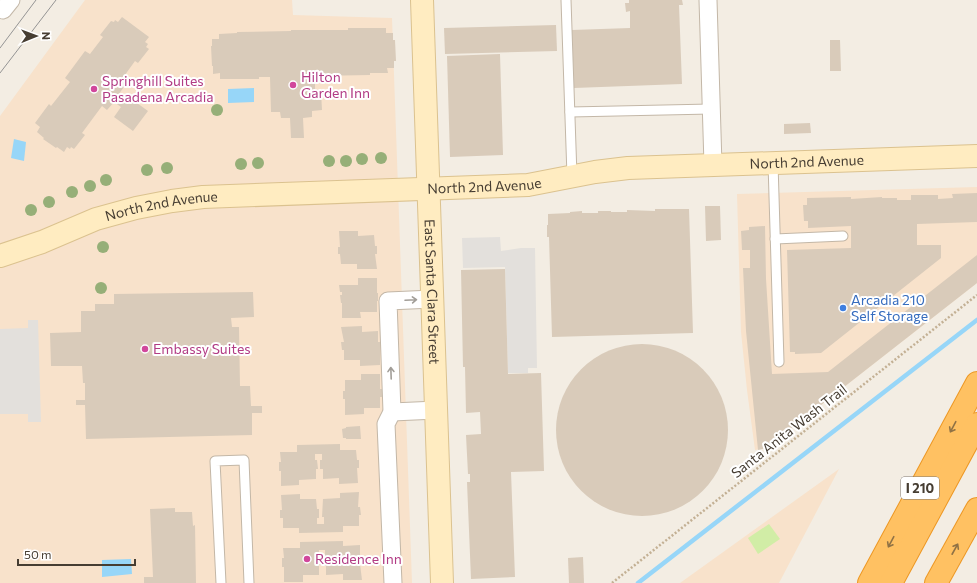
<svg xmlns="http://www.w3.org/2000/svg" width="977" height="583" viewBox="0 0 977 583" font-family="Commissioner,sans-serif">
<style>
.commercial{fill:#f8e2cb}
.green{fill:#d1eda6}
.parking{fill:#e3e0dc}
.water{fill:#97d6f8}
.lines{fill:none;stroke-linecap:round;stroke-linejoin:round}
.stream{stroke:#97d6f8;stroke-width:4.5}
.building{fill:#d9cbba}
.lane-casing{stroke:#c3b7a7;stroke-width:11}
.street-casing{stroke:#c3b7a7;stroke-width:19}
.secondary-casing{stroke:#dbc28f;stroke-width:24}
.highway-casing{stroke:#ed9723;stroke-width:24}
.path{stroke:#c3b094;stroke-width:2.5;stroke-dasharray:2 2;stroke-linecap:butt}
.lane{stroke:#fff;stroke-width:9}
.street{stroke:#fff;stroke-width:17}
.secondary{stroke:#ffecc1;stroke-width:22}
.highway{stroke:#ffc162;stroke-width:22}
.tram{stroke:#949494;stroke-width:1}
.tree{fill:#96af78}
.oneway{stroke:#a29e98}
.oneway2{stroke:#907245}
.hotel-dot{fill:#d1479c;stroke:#fff;stroke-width:1.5}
.shop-dot{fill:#3f7fe0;stroke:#fff;stroke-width:1.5}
.labels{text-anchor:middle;stroke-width:4;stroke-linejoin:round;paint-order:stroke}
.shield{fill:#fff;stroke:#7e7770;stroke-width:1}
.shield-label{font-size:13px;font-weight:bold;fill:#463d32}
.hotel-label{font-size:14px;fill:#b23c85;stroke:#fff;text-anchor:start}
.street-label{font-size:14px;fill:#463d32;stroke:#fff}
.shop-label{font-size:14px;fill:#366cbe;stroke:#fff;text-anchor:start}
</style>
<rect width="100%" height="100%" fill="#f3ede3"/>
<!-- commercial -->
<g class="commercial">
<polygon points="85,0 292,0 293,15 392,18 412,583 0,583 0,116"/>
<polygon points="977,187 977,283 766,448 755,450 747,390 741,332 737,194"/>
<polygon points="839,469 779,583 680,583"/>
</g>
<!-- green -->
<polygon class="green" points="769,524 780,539 758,554 748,538"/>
<!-- parking -->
<g class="parking">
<polygon points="500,237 501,251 521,248 535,248 537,368 528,368 528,373 508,373 505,267 463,268 462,238"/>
<polygon points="28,320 38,320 41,422 28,422 28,414 0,414 0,329 28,328"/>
</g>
<!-- water -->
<g class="water">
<polygon points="254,88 254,102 228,103 228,89"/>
<polygon points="14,139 26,142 24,161 11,158"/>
<polygon points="131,559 132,574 102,577 102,560"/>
</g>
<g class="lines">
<!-- stream -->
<polyline class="stream" points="638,583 977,320"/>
</g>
<!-- building -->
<g class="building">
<polygon points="629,0 682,0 683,5 679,5 682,84 574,88 572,30 630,28 630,11 626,12 625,3 629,3"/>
<polygon points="122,17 149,37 145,42 148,44 146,47 149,49 138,63 135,61 122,79 127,83 118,95 126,100 127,98 130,100 130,98 148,111 133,131 114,117 121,107 114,102 107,110 102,106 82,133 85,135 74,149 71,147 70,149 67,147 64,152 57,147 56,148 43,139 44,138 37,132 40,127 35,123 49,104 51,106 70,82 65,78 85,51 90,54 103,37 100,35 111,21 114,22 115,20 118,22"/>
<polygon points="556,25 557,51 445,54 444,28"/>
<polygon points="348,28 386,28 386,33 393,33 393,40 395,40 396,61 394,61 394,68 387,68 388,73 370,73 370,75 315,76 315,92 321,92 322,110 312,111 312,117 303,118 304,138 291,138 290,118 281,118 280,112 271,112 270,77 259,77 259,79 220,79 220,73 213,74 213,66 212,66 211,46 212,46 212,39 219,39 219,34 237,33 237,32 291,31 291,30 348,30"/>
<polygon points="830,40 840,40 841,71 830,71"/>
<polygon points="500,54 503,155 450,157 447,56"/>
<polygon points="810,123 811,133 784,134 784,124"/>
<polygon points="977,193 977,222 917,224 917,245 941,245 941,258 821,353 795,354 795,352 790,352 787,250 851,248 851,226 808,228 808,221 804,221 803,205 807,205 807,198 851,197 851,199 882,197 882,198 897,198 897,200 911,200 911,195 938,195 938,199 953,198 952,194"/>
<polygon points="705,206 720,206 721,240 706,241"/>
<polygon points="655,209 689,209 693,333 552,337 549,237 547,237 547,225 548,225 548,214 570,213 570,212 582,211 582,213 598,213 598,211 611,211 611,212 627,212 627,210 655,211"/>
<polygon points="765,226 766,279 772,374 828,372 977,255 977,283 766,448 758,450 746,331 743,268 750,268 750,250 742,250 741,231 749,230 749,227"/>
<polygon points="339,231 358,231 358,236 374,235 375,246 377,246 377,254 375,254 377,269 357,269 357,264 341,264 340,254 338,254 338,247 340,247"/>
<polygon points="505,269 508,374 541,373 544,471 511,472 515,577 471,579 467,482 470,482 470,474 468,474 466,435 481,434 480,412 466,413 465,367 463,367 461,270"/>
<polygon points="358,278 377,278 377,293 378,293 378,301 377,301 377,312 360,312 361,318 342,318 342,303 341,303 340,295 342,295 342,292 340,292 339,285 358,285"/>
<polygon points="253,292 254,317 231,318 232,327 239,327 240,386 250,386 251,406 262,406 262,413 252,413 252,435 86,439 85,405 76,405 76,400 85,400 85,383 83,383 82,366 51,366 50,333 81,332 81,311 95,311 95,304 114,304 114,294"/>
<polygon points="362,326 362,332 378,331 378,342 380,342 380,365 360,366 360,360 344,360 344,350 342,350 341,342 344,342 341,327"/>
<circle cx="642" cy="430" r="86"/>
<polygon points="361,374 380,374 380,389 382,389 382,397 380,397 380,408 364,408 364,414 345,415 345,399 343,399 343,391 345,391 345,380 361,380"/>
<polygon points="360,426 361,439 346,439 346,438 343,438 342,429 346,428 346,427"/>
<polygon points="340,444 340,450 356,450 357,460 359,460 359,468 357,468 358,483 339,484 339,478 323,479 323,469 320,469 320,460 322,460 322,454 315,454 315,460 317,460 318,469 316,469 316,479 299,480 299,485 281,486 281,471 279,471 279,462 281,462 280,452 297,452 297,445"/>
<polygon points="359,492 358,507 360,507 361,515 359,515 359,526 343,526 343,532 299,533 299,528 283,528 283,518 280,518 280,510 282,510 281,495 300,494 300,499 316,499 317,509 319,509 319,518 317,518 317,524 324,524 324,517 322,517 323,499 340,498 340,493"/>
<polygon points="175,508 175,512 192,512 193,526 195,525 196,583 144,583 144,577 153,577 150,509"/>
<polygon points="343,541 343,546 360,545 360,556 362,556 363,564 360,564 362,580 343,580 343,574 326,575 326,566 323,566 323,556 325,556 325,550 319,550 319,557 321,557 321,565 319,565 319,575 303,575 303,582 284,582 284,567 282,567 282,558 284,558 283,548 300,548 300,542"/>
<polygon points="583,557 584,583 569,583 568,558"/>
</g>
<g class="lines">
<!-- lane casing -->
<g class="lane-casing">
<g id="lane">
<polyline points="566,0 572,176"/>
<polyline points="570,112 711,109"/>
<polyline points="773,163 779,362"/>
<polyline points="775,239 843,236"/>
<polyline points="221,583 215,461 244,460 249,583"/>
</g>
</g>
<!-- street casing -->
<g class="street-casing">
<g id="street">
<polyline points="708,0 713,165"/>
<polyline points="3,10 11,0"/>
<polyline points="392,412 437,410"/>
<polyline points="393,583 386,424 392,412 388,301 433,299"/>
</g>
</g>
<!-- secondary casing -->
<g class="secondary-casing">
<g id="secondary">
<path id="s1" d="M 422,0 L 442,583"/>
<path id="s2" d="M 0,256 L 42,242 L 96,219 L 136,208 L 172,201 L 203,197 L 528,185 L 595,172 L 628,168 L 977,156"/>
</g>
</g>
<!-- highway casing -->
<g class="highway-casing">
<g id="highway">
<polyline points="869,583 977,383"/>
<polyline points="891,583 977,424"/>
<polyline points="936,583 977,509"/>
</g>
</g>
<!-- path -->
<polyline class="path" points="612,583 977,295"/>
<!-- lane -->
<use href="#lane" class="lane"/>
<!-- street -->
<use href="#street" class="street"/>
<!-- secondary -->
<use href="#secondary" class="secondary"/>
<!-- highway -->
<use href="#highway" class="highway"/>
<!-- tram -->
<g class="tram">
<polyline points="0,48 36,0"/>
<polyline points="0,73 56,0"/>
</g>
</g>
<!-- trees -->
<g class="tree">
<circle cx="217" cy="110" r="6"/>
<circle cx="381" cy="158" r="6"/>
<circle cx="362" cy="159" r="6"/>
<circle cx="329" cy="161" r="6"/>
<circle cx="346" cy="161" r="6"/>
<circle cx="258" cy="163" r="6"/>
<circle cx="241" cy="164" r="6"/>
<circle cx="167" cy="168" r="6"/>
<circle cx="147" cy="170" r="6"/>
<circle cx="106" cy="180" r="6"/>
<circle cx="90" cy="186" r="6"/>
<circle cx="72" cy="192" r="6"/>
<circle cx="49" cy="202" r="6"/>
<circle cx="31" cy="210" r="6"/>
<circle cx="103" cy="247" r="6"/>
<circle cx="101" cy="288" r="6"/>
</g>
<!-- one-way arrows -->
<defs><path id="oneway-shaft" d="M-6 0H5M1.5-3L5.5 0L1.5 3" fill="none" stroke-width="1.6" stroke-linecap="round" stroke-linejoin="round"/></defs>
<g class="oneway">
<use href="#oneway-shaft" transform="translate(411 300) rotate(-3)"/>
<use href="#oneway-shaft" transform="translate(391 373) rotate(-92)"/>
</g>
<g class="oneway2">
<use href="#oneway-shaft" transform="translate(953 427) rotate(118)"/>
<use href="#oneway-shaft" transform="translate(891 542) rotate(118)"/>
<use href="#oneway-shaft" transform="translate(955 549) rotate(-61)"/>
</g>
<!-- markers -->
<g class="hotel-dot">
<circle cx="293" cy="85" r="4"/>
<circle cx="94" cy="89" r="4"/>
<circle cx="145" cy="349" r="4"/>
<circle cx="307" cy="559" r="4"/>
</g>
<circle class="shop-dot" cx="843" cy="308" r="4"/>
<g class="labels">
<!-- shield labels -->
<rect class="shield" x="901" y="477" width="38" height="22" rx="3"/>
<g class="shield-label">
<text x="920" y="493">I 210</text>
</g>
<!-- hotel labels -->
<g class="hotel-label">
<text x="301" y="82">Hilton<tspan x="301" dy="16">Garden Inn</tspan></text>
<text x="102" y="86">Springhill Suites<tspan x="102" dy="16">Pasadena Arcadia</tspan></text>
<text x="153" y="354">Embassy Suites</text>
<text x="315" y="564">Residence Inn</text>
</g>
<!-- street labels -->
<g class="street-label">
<text dy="5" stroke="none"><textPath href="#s2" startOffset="818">North 2nd Avenue</textPath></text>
<text dy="5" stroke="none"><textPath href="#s2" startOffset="494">North 2nd Avenue</textPath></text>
<text dy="5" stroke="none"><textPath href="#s2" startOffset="170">North 2nd Avenue</textPath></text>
<text dy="5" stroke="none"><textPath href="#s1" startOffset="292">East Santa Clara Street</textPath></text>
<text transform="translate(789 431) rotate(-38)" y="5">Santa Anita Wash Trail</text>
</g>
<!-- shop labels -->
<g class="shop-label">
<text x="851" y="305">Arcadia 210<tspan x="851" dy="16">Self Storage</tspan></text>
</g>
</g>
<!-- north arrow -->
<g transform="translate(36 36) rotate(89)" stroke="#ffffff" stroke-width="3" paint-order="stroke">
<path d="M0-3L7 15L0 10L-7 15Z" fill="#463d32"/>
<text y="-6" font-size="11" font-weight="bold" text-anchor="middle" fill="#463d32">N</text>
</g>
<!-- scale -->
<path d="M18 559v6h117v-6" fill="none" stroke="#463d32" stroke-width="2"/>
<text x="24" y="559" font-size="12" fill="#463d32" stroke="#ffffff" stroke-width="3" paint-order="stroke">50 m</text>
</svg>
